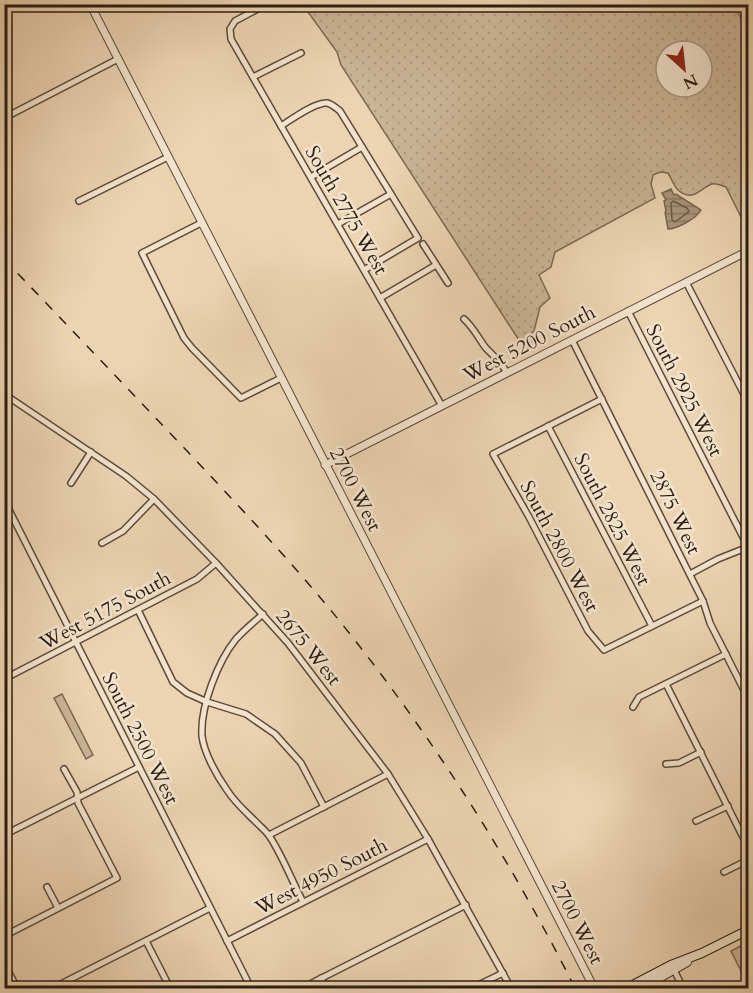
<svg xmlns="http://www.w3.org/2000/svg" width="753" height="993" viewBox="0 0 753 993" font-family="Cardo,serif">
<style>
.grass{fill:url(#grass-dots);stroke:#7c6854;stroke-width:1.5;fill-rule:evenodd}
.park{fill:#cbb597;stroke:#7c6854;stroke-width:1.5}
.water{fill:url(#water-rules);stroke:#786552;stroke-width:1.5}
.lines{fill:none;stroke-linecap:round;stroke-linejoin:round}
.shore{stroke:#6c5847;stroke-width:1.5}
.minor-casing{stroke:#5c4a3a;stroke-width:8}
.tertiary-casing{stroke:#5c4a3a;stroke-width:9}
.secondary-casing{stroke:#2c1c12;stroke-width:10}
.minor{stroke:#f3e3cd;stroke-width:5}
.tertiary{stroke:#f3e3cd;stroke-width:7}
.secondary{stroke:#f3e3cd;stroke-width:8}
.rail{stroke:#2c1c12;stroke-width:1.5;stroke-dasharray:10 10;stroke-linecap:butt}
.labels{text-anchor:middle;stroke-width:5;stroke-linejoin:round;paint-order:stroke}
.street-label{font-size:20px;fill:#2c1c12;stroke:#f3e3cd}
</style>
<defs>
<pattern id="grass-dots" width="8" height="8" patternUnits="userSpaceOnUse" patternTransform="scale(1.5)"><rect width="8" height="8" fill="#cbb597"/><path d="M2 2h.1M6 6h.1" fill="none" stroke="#ae9b81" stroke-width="1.8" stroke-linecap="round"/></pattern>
<pattern id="water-rules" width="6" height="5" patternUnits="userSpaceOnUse" patternTransform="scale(1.5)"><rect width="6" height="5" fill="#ab957c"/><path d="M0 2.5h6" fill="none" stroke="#8b7964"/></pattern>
</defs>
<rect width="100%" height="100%" fill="#ecd4b2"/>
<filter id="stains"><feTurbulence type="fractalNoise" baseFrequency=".00333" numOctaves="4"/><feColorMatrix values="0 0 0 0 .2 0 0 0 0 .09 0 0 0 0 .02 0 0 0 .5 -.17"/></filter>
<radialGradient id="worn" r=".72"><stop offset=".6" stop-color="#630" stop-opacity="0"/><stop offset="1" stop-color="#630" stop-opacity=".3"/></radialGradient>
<!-- grass -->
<path class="grass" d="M 303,5 L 734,5 L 748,32 L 748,231 L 726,187 C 722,186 717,183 712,184 C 700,188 693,203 678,190 C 674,186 671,178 668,173 L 660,172 L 653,175 L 651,184 L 655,198 L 555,252 L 551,267 L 539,275 L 550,298 L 540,307 L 534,331 L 531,334 L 532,348 L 526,351 L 341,65 L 337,52 ZM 666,51 L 702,51 L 702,87 L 666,87 Z"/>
<!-- park -->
<g class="park">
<polygon points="62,694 93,755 86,759 54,698"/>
<polygon points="748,942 748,985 731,951"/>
</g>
<!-- water -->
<path class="water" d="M 671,189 L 674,195 L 676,194 L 701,210 C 697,218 677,229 668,229 L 665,212 L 666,211 L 664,201 L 666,200 L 662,193 Z"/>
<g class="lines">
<!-- shore -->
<polygon class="shore" points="673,201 687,208 689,211 687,213 675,222 672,220 671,203"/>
<!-- minor casing -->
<g class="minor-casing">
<g id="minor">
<polyline points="267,4 235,21 230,29 231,39 442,406"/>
<polyline points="253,77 301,53"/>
<polyline points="4,118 118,59"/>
<path d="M 281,126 C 292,119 315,102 327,103 C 332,104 336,108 340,111 L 418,238 L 364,270"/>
<polyline points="311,177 362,147"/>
<polyline points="79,201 168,157"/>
<polyline points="201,223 142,253 184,338 192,348 241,398 281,378"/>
<polyline points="338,224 391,194"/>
<polyline points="423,244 448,283"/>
<polyline points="686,282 748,402"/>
<polyline points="380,298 436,265"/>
<polyline points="628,311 748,547"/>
<path d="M 464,319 C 473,327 478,337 485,347 C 494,357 500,360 507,373"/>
<polyline points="572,340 703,601 710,623 748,698"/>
<polyline points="4,394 126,476 154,499 216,563 288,643 388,774 428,839 511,988"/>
<polyline points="602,399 493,454 529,517 588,631 604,650 703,601"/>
<polyline points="548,426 652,626"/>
<polyline points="71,483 91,452"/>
<polyline points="4,500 251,988"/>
<polyline points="102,543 123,531 154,499"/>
<polyline points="690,574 718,559 748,547"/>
<polyline points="138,610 173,682 187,693 207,702 246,714 275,734 301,763 324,807"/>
<path d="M 263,614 C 254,622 244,630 236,639 C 218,661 200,707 202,736 C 204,753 217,776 227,790 C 235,803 247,813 258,824 C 262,828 267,832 270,837 C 283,857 292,881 303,902"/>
<polyline points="4,679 197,579 216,563"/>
<polyline points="666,684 748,847"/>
<polyline points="633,707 639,697 726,654"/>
<polyline points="666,764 679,763 701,752"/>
<polyline points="696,821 728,806"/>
<polyline points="4,835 139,767"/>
<polyline points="269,835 388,774"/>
<polyline points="724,872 748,860"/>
<polyline points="47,887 58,908"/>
<polyline points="4,936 117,878 78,803 77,792 64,769"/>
<polyline points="146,941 170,988"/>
<polyline points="227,941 428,839"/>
<polyline points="4,963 17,988"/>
<polyline points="673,968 683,988"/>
<polyline points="321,978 326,988"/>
<polyline points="53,988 210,908"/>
<polyline points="302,988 466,905"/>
<polyline points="472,988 503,973"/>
</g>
</g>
<!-- tertiary casing -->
<g class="tertiary-casing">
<g id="tertiary">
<polyline points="90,4 594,988"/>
<polyline points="325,465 748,251"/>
</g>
</g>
<!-- secondary casing -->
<g class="secondary-casing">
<g id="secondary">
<polyline points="627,988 671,965 702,953 748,930"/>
<polyline points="642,988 687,962"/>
</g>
</g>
<!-- minor -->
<use href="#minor" class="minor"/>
<!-- tertiary -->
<use href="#tertiary" class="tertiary"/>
<!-- secondary -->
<use href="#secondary" class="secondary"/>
<!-- rail -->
<path class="rail" d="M 4,259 C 65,323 127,388 188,452 C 236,503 284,554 329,608 C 425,725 507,853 575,988"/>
</g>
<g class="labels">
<!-- street labels -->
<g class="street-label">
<text transform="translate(347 210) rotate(60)" y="7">South 2775 West</text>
<text transform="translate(529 343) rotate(-27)" y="7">West 5200 South</text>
<text transform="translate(685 390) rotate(63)" y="7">South 2925 West</text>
<text transform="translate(356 489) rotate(63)" y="7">2700 West</text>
<text transform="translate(676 512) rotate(64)" y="7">2875 West</text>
<text transform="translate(613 519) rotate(63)" y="7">South 2825 West</text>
<text transform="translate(560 546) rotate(62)" y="7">South 2800 West</text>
<text transform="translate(105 610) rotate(-28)" y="7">West 5175 South</text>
<text transform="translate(309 647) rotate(51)" y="7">2675 West</text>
<text transform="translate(141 738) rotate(63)" y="7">South 2500 West</text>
<text transform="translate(321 876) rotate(-27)" y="7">West 4950 South</text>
<text transform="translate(578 922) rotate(63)" y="7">2700 West</text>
</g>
</g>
<!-- margin -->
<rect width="753" height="993" fill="none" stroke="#ecd4b2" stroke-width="24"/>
<rect x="6" y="6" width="741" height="981" fill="none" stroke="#2c1c12" stroke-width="3"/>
<rect x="12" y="12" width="729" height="969" fill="none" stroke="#2c1c12" stroke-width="1.5"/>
<!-- north arrow -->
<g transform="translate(684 69) rotate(153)"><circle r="28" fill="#f3e3cd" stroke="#a39382" stroke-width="1.5"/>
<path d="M0-4.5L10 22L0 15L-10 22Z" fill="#8f2418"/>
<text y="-9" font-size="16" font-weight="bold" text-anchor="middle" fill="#2c1c12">N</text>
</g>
<rect width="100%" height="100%" filter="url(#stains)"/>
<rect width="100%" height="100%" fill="url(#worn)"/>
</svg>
